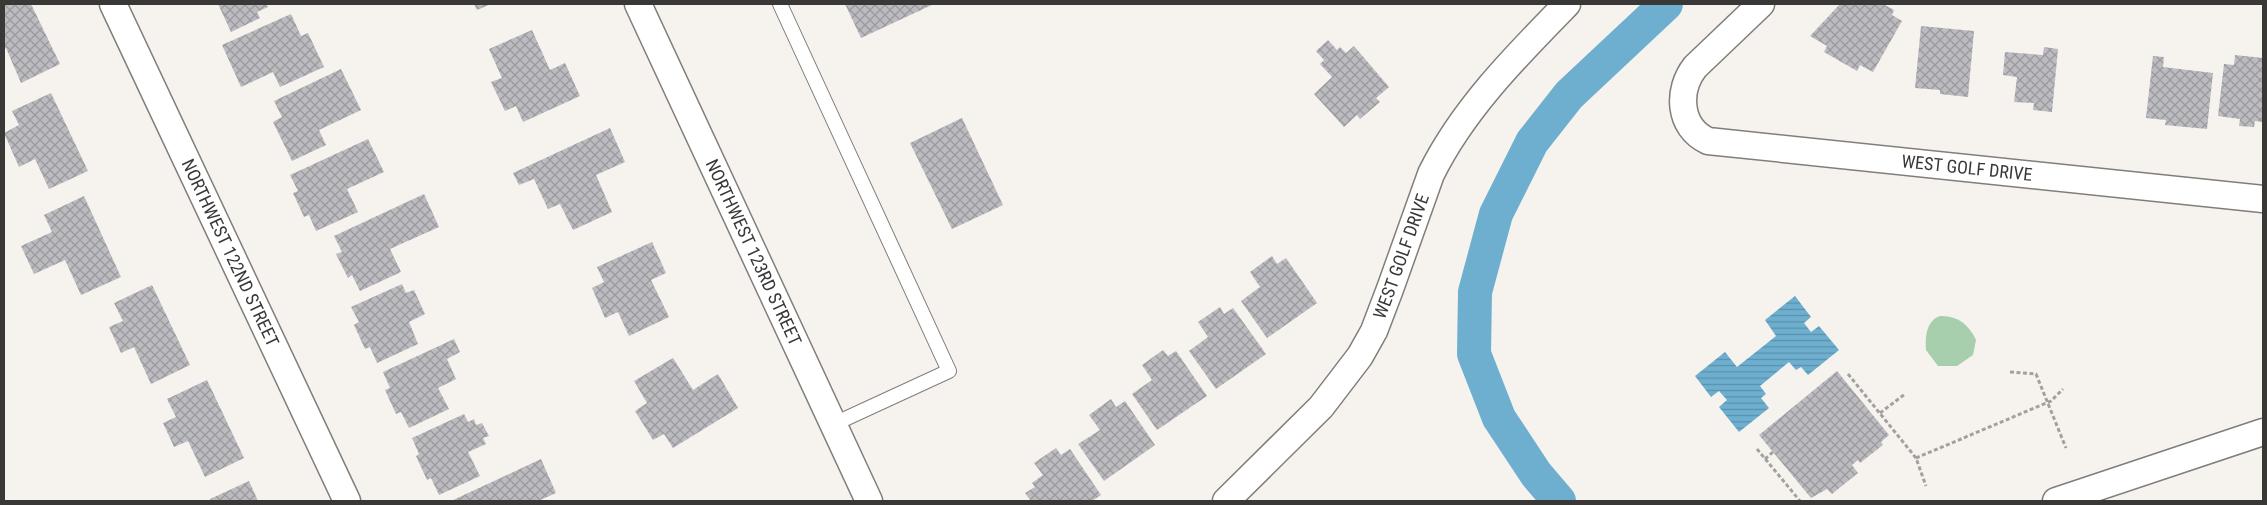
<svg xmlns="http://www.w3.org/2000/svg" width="2267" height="505" viewBox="0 0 2267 505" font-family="'Roboto Condensed',sans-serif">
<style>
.park{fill:#a7cead}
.water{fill:url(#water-rules)}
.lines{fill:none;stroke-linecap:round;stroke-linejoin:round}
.canal{stroke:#6eafd0;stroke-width:34}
.building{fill:url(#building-cross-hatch)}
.lane-casing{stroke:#817e7a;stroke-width:16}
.street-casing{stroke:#817e7a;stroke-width:29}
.path{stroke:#a3a19e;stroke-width:3;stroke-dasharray:4 2.5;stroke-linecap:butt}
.lane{stroke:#fff;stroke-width:14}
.street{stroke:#fff;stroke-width:26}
.labels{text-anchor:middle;stroke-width:4;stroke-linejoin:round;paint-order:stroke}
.street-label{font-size:18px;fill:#3a3837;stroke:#fff}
</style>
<defs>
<pattern id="water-rules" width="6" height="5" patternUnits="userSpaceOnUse" patternTransform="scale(1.25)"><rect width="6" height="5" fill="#6eafd0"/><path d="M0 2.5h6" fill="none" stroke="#5b8faa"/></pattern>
<pattern id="building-cross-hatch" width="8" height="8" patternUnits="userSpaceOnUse" patternTransform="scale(1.25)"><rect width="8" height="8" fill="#bcbbc0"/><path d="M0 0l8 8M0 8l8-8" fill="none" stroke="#9a999d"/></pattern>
</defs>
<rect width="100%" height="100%" fill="#f6f3ef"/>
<!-- park -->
<path class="park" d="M 1940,316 C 1956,315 1969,324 1976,340 L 1973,355 L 1957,366 L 1938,366 L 1926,350 C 1925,337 1926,321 1940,316 Z"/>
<!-- water -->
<polygon class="water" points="1795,296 1811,317 1804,323 1811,332 1819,326 1839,350 1808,375 1801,367 1796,370 1789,362 1760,386 1766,394 1761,398 1769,408 1739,432 1719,407 1727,400 1719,391 1711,397 1695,376 1725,352 1737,367 1776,336 1765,320"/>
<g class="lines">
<!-- canal -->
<polyline class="canal" points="1559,501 1536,474 1499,418 1474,354 1475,292 1496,214 1532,142 1569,95 1666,4"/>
</g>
<!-- building -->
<g class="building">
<polygon points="4,4 31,4 60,64 21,83 6,48 4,49"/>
<polygon points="218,4 266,4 268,7 257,12 260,18 231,32"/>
<polygon points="474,4 491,4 477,10"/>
<polygon points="845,4 934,4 861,38"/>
<polygon points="1840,4 1883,4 1894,10 1892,15 1902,21 1873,72 1860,65 1857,71 1824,52 1827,46 1810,36"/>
<polygon points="291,14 301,36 308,33 324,67 280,87 273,72 241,87 222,45"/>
<polygon points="1921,26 1974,31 1968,97 1940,94 1940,90 1915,88"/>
<polygon points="532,30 550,70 565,63 580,96 523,122 516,106 505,111 491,82 502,78 489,49"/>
<polygon points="1328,40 1337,50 1340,47 1346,53 1354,46 1389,87 1376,98 1380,102 1360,119 1357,115 1344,127 1314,94 1332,77 1320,64 1324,60 1316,51"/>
<polygon points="2044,47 2058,49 2052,112 2033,110 2034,103 2014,102 2017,77 2003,75 2005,52 2043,55"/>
<polygon points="2235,55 2263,58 2263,122 2255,121 2254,127 2239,126 2240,119 2218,116 2224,64 2234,65"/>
<polygon points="2153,56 2164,57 2163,67 2213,73 2207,129 2165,125 2166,120 2146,118"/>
<polygon points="341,69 361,110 319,130 326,145 292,161 273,122 282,117 274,101"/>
<polygon points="51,93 88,171 49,189 35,159 19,167 4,133 19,125 12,111"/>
<polygon points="962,118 1003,205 952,229 910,143"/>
<polygon points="610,128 625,162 596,175 612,212 573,230 560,204 548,209 534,179 519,185 513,173"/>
<polygon points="368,139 384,172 347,189 358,212 316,231 309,215 304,217 293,193 298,191 290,175"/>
<polygon points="424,194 439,227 390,249 401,272 360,291 352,275 348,278 336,254 342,252 334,236"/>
<polygon points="84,196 121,277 81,295 65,260 34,274 21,246 52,232 44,215"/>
<polygon points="652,242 666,273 651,280 669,317 629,336 618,312 605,318 592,288 604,282 597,267"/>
<polygon points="1272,256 1277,264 1286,258 1317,303 1267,338 1241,301 1260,287 1250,272"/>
<polygon points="402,284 406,293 414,290 425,314 409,322 418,344 377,363 370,347 365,349 354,325 359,322 351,307"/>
<polygon points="152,285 190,365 151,384 134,347 121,353 109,327 123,321 114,303"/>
<polygon points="1220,307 1224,314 1233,308 1266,354 1216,389 1189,351 1208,337 1198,322"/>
<polygon points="454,339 460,352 447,359 456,379 438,388 449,409 409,428 401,412 396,414 385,390 390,388 383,372"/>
<polygon points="1163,350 1168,356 1176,351 1207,396 1157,430 1132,394 1152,380 1142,365"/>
<polygon points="673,358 693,390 718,374 738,408 673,448 664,434 653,440 635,411 647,403 634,381"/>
<polygon points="1837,371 1889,435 1881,442 1883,445 1860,463 1858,460 1852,465 1858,473 1832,494 1827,489 1811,498 1759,435"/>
<polygon points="207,380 244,458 205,477 188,441 174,447 163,423 176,417 167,399"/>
<polygon points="1111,399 1116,407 1125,401 1155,445 1104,481 1078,444 1100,430 1089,415"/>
<polygon points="464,414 468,422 474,419 476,425 482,423 489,436 483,438 486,444 468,452 480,476 439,495 431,478 427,480 416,456 419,454 412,438"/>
<polygon points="1056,448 1061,455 1070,449 1101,495 1092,501 1031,501 1025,493 1035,487 1032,483 1043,475 1034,463"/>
<polygon points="541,459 556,493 538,501 451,501"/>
<polygon points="249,481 258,501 211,501 210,499"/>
</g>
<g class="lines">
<!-- lane casing -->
<g class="lane-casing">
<polyline id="lane" points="780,4 949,371 834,424"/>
</g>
<!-- street casing -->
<g class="street-casing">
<g id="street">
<path id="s1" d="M 113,4 L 347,501"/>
<path id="s2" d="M 638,4 L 869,501"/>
<path id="s3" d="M 1761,4 L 1695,67 C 1677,90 1678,127 1708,141 L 2263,199"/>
<path id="s4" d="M 1226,501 L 1321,407 L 1360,356 L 1374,331 L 1390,289 L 1431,174 C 1463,109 1517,55 1567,4"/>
<polyline points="2056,501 2263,432"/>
</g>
</g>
<!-- path -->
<g class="path">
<polyline points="2010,372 2036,374 2066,448"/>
<polyline points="1848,374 1916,458 1926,486"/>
<polyline points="1880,413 1905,394"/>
<polyline points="1757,449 1800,501"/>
<polyline points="1916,458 2051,401 2063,389"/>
<polyline points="1765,459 1773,452"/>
</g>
<!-- lane -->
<use href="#lane" class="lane"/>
<!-- street -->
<use href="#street" class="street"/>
</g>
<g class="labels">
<!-- street labels -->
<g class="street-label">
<text dy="6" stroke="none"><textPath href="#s3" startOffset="438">WEST GOLF DRIVE</textPath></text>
<text dy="6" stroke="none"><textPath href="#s1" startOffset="275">NORTHWEST 122ND STREET</textPath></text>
<text dy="6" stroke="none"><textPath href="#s2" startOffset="274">NORTHWEST 123RD STREET</textPath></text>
<text dy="6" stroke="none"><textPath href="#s4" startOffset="306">WEST GOLF DRIVE</textPath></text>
</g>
</g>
<!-- border -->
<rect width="2267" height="505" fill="none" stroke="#3a3837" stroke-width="10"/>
</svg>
